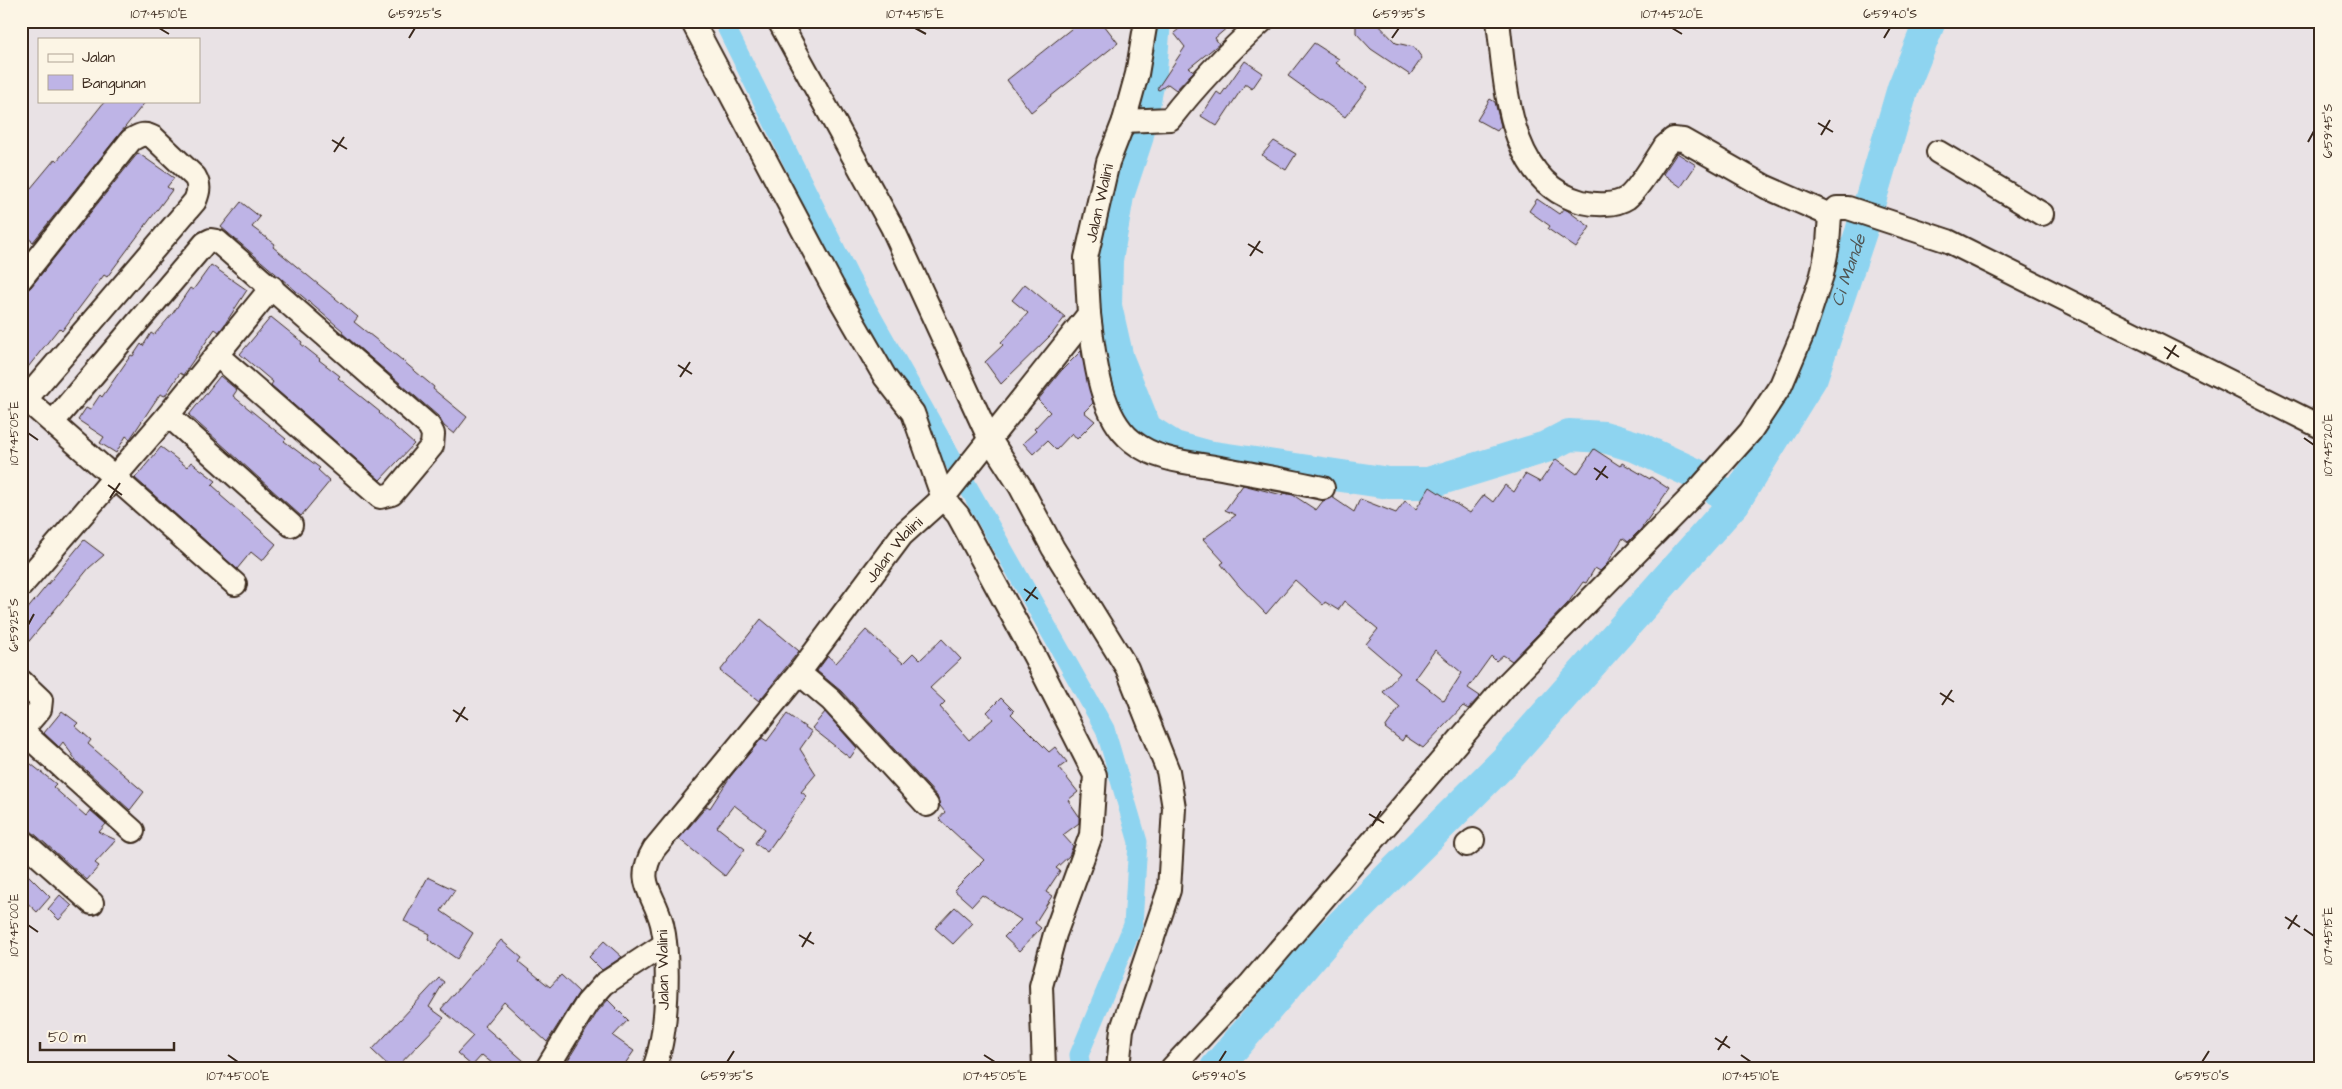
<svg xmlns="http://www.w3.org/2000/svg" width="2342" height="1089" viewBox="0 0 2342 1089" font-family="'Architects Daughter',sans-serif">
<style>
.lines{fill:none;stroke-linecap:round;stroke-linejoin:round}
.canal{stroke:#8ed4f0;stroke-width:19}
.river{stroke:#8ed4f0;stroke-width:32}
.building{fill:#beb4e6;stroke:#3b2a1e;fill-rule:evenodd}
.minor-casing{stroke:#3b2a1e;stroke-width:26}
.minor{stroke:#fcf5e5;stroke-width:22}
.ticks{fill:none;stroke:#3b2a1e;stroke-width:2}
.labels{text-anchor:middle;stroke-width:4;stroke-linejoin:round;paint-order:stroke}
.street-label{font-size:16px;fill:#3b2a1e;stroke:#fcf5e5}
.water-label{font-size:18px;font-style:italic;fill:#505452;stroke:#fcf5e5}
.neatline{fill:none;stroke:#3b2a1e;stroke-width:2}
.ticks-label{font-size:12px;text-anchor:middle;fill:#3b2a1e}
</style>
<rect width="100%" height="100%" fill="#e9e2e5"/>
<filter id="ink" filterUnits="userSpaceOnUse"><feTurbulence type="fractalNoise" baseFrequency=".02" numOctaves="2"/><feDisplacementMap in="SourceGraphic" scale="10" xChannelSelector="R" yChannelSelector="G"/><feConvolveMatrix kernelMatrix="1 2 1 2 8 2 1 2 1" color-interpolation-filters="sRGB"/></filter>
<g filter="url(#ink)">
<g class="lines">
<!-- canal -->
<polyline class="canal" points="723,21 850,278 1105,729 1138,842 1133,925 1079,1055 1081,1068"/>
<!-- river -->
<g class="river">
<polyline points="1155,21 1151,71 1137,139 1118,196 1107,260 1106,306 1118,359 1146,429 1174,447 1207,456 1389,483 1428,483 1546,447 1569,435 1604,437 1637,447 1702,477 1734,503 1505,761 1325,941 1216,1068"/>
<path id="s1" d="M 1734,503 L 1812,377 L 1861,232 L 1903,88 L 1930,21"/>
</g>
</g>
<!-- building -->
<g class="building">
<polygon points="1081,21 1101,21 1118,43 1031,112 1007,80"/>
<polygon points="1189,21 1235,21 1215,38 1219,44 1189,68 1194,71 1176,90 1168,84 1159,90 1157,89 1185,47 1174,33"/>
<polygon points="1356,21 1375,21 1396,43 1414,47 1422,58 1410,75 1371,49 1356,33"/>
<polygon points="1314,43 1339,59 1336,63 1368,87 1345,117 1288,76"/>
<polygon points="1245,61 1263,73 1252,89 1245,84 1217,126 1201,116 1217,92 1221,95"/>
<polygon points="1490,99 1495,102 1501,126 1497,131 1477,120"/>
<polygon points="105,101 146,101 33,242 21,232 21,200 55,159 57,161"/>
<polygon points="1274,141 1296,154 1286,170 1262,155"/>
<polygon points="138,153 174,178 167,187 172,190 107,277 104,275 62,331 59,328 21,376 21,292 31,287"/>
<polygon points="1677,153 1696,165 1681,187 1663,174"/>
<polygon points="1537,199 1559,214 1564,208 1590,227 1576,248 1548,229 1550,226 1529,211"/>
<polygon points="241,202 260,217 252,227 275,244 273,247 358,317 354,322 397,356 434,387 433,389 467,417 454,434 444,426 438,416 342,333 343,331 221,227"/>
<polygon points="211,265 247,290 225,324 219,332 215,329 183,375 180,373 165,396 160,394 130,439 126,436 116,453 100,443 104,437 78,420 86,408 90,410 100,395 102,397 131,355 133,356 141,344 143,346 151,333 154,335 173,313 190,288 193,290"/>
<polygon points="1025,284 1065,317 1052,334 1001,384 985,362 1003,345 1001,343 1028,313 1012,300"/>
<polygon points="271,317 302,342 301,344 320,359 319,360 340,376 338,378 380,412 379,413 414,444 380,480 271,385 273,382 240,354"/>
<polygon points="1081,351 1093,403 1084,412 1095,421 1077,439 1072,433 1056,450 1047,441 1033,454 1023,443 1036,431 1034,429 1050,412 1038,400 1061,371"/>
<polygon points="220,376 237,390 233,396 286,439 284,441 320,468 318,470 330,481 301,516 189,415"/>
<polygon points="161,447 187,467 191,462 216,481 212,485 221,493 220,495 276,544 262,561 251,552 237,569 135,478"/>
<path d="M 1594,449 L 1620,466 L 1622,463 L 1650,479 L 1651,477 L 1669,489 L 1641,529 L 1628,542 L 1623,538 L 1607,564 L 1600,571 L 1595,568 L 1586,583 L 1583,582 L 1568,603 L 1512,661 L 1503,655 L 1496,661 L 1491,656 L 1468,688 L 1480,696 L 1468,709 L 1463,706 L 1423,748 L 1405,736 L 1402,741 L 1385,728 L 1400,707 L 1383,692 L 1400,673 L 1366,644 L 1378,629 L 1344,601 L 1338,610 L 1325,602 L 1323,605 L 1295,580 L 1266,614 L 1239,586 L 1221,564 L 1224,562 L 1203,539 L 1236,515 L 1225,510 L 1243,485 L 1282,495 L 1283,493 L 1293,495 L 1316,510 L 1323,501 L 1332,497 L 1354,512 L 1360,499 L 1396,513 L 1405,501 L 1416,509 L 1430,487 L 1470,513 L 1484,495 L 1493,502 L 1505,485 L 1514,492 L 1525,474 L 1540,482 L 1556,459 L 1577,474 ZM 1435,650 L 1462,673 L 1444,701 L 1415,678 Z"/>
<polygon points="84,540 104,555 89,568 21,651 21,617"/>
<polygon points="761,619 799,651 759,701 720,671"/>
<polygon points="866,630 903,663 913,653 920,660 942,639 961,659 930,688 945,702 940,707 969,740 993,719 987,712 1001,698 1014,711 1011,714 1049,752 1055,747 1067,762 1059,768 1078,792 1068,800 1079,816 1079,823 1063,835 1073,846 1069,856 1056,868 1060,871 1046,892 1052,896 1035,923 1041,928 1019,951 1004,937 1021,920 982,895 972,906 954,890 984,860 939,819 945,812 940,806 937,796 841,691 817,671 828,656 836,663"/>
<polygon points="62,711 78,723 75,726 91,740 88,744 144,792 130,810 78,763 63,742 59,747 44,733"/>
<polygon points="825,712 857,748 850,758 812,728"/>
<polygon points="787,714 812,732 800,749 816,774 801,792 807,796 767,852 755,843 765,829 734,805 717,827 745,849 725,876 679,839 707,806 710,808 730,777 762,738 767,741"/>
<polygon points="21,756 56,784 53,787 86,816 90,810 106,824 99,832 116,840 95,863 99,866 87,880 30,830 21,827"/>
<polygon points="21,868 50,897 37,912 21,897"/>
<polygon points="428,877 455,890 441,911 473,933 457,959 428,939 430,934 404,921"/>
<polygon points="60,895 72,906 59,920 48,909"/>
<polygon points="955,907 973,923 953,944 935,928"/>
<polygon points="501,940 522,958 519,962 550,987 561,975 579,992 547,1042 504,1002 484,1026 532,1068 498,1068 482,1055 472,1066 457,1053 473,1036 441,1009"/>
<polygon points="604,941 622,957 602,970 589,957"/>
<polygon points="439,978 444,982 429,1007 444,1018 396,1068 391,1068 372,1050"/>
<polygon points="608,1000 628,1020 613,1036 634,1051 622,1068 613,1062 609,1068 563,1068 598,1011"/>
</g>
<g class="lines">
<!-- minor casing -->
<g class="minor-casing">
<g id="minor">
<polyline points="692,21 833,287 885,377 913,413 943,498 958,515 1035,657 1095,775 1091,835 1055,934 1041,986 1044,1068"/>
<polyline points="779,21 892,227 989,438 1020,486 1053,548 1127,668 1168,771 1174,808 1169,890 1122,1029 1118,1068"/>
<path d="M 1498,21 C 1506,84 1507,183 1582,202 C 1595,205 1615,206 1627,198 C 1637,191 1658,157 1665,146 L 1673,139 L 1683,140 L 1766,187 L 1830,215"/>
<path d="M 1124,121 L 1170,119 C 1198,83 1228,52 1262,21"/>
<polyline points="1938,152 2042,214"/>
<path d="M 21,279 L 131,140 C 140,135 144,132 154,138 L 195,177 C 200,186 199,191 195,201 L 26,399"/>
<path d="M 1089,314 C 1094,353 1099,415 1132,441 C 1158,462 1194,463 1226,469 C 1258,475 1291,481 1323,488"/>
<polyline points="21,395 235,584"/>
<polyline points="168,415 291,525"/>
<polyline points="53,422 205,243 211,240 217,241 429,426 433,434 432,446 392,494 380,497 218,356"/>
<polyline points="21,586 168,415 272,287"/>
<polyline points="799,673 831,700 927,805"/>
<polyline points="21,681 41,700 40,709 21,731"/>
<polyline points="22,731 133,831"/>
<polyline points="21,840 92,903"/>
<polyline points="1467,845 1473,840"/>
<polyline points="547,1068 587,1003 604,984 665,944"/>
<path id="s2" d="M 654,1068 C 668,1034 670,959 662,924 C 654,892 634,883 654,849 L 799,673 L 902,535 L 943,498 L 1089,314 L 1086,258 L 1108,162 L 1124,121 L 1137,74 L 1146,21"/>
<polyline points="1172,1068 1251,983 1508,683 1699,489 1750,432 1781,385 1803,333 1822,275 1828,244 1830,215 1837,208 1848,208 1948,241 2321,427"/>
</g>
</g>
<!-- minor -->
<use href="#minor" class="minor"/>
</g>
</g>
<!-- ticks -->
<path class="ticks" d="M 159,28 L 169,34M 915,28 L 926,34M 1672,28 L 1682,34M 409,38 L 415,28M 1392,38 L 1399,28M 1884,38 L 1890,28M 1818,123 L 1833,132M 1821,135 L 1830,120M 332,140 L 347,149M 2308,142 L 2314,131M 334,152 L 344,137M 1248,244 L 1263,253M 1250,256 L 1260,241M 2164,347 L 2179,357M 2167,359 L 2176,345M 678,365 L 692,374M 680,377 L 690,362M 28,433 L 38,440M 2304,438 L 2314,445M 1594,468 L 1608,478M 1596,480 L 1606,466M 108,485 L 122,495M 110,498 L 120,483M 1024,589 L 1038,599M 1026,601 L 1036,587M 28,625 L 34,614M 1940,693 L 1954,702M 1942,705 L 1952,690M 453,710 L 468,720M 456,722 L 465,707M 1369,814 L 1384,823M 1372,826 L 1381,811M 2285,917 L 2300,927M 28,925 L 38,932M 2288,929 L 2297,915M 2304,929 L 2314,936M 799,935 L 814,944M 802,947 L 811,932M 1715,1038 L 1730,1048M 1718,1050 L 1727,1036M 228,1055 L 238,1062M 984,1055 L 995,1062M 1741,1055 L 1751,1062M 727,1062 L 734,1051M 1219,1062 L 1226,1051M 2202,1062 L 2209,1051"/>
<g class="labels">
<!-- street labels -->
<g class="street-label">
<text dy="6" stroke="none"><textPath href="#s2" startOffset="1028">Jalan Walini</textPath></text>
<text dy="6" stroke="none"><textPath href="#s2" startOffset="609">Jalan Walini</textPath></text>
<text transform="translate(662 970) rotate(-91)" y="6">Jalan Walini</text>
</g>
<!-- water labels -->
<g class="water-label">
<text dy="6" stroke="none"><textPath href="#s1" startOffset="261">Ci Mande</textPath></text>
</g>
</g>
<!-- margin -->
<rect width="2342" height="1089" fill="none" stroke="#fcf5e5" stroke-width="55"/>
<!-- legend -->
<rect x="38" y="38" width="162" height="65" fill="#fcf5e5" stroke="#afa495"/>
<rect x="48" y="54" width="25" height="8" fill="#fcf5e5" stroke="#afa495"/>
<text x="82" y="62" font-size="15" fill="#3b2a1e">Jalan</text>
<rect x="48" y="75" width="25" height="15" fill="#beb4e6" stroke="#afa495"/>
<text x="82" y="88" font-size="15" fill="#3b2a1e">Bangunan</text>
<!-- scale -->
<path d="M40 1042v8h134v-8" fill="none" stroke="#3b2a1e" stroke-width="2.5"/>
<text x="48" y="1042" font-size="15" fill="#3b2a1e" stroke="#fcf5e5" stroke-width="4" paint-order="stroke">50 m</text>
<rect x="28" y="28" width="2286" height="1034" class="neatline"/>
<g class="ticks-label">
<text x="159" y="18">107°45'10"E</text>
<text x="415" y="18">6°59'25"S</text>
<text x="915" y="18">107°45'15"E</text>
<text x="1399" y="18">6°59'35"S</text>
<text x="1672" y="18">107°45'20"E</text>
<text x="1890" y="18">6°59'40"S</text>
<text transform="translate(2328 131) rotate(-90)" y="4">6°59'45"S</text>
<text transform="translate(14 433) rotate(-90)" y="4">107°45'05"E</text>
<text transform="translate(2328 445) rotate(-90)" y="4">107°45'20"E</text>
<text transform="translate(14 625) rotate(-90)" y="4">6°59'25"S</text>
<text transform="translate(14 925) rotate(-90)" y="4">107°45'00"E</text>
<text transform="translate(2328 936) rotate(-90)" y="4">107°45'15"E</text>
<text x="238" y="1080">107°45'00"E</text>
<text x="727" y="1080">6°59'35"S</text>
<text x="995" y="1080">107°45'05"E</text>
<text x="1219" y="1080">6°59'40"S</text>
<text x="1751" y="1080">107°45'10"E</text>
<text x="2202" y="1080">6°59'50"S</text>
</g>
</svg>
